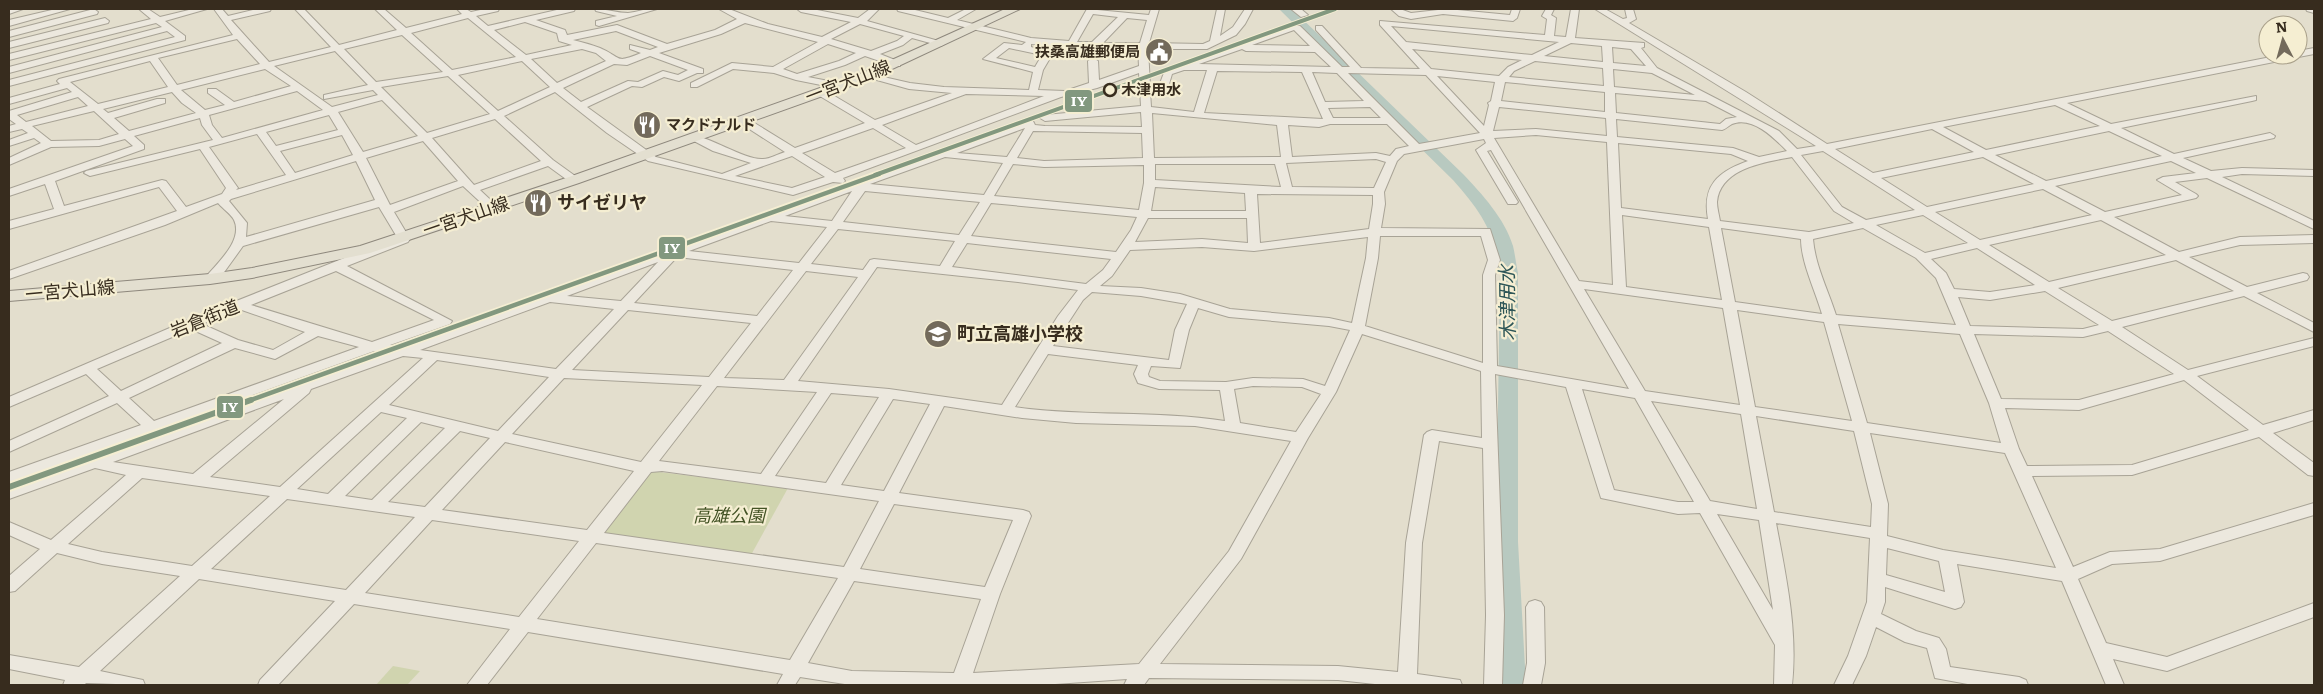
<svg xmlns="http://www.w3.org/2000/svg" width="2323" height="694" viewBox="0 0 2323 694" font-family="Literata,'Noto Sans JP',serif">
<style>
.green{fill:#d0d4af}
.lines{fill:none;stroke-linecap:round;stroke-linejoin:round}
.river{fill:#b8c9c0;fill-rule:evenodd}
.minor-casing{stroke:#a8a396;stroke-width:2}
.major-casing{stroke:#8e887d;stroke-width:2}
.minor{fill:#ece8de;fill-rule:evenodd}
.major{fill:#e3dfd0;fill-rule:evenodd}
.rail-1-far2-casing{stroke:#f5eed2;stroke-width:6}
.rail-1-far1-casing{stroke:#f5eed2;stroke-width:8}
.rail-1-casing{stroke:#f5eed2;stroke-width:10}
.rail-1-far2{stroke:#82987f;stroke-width:4}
.rail-1-far1{stroke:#82987f;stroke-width:4.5}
.rail-1{stroke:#82987f;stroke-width:6}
.stop-dot{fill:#f5eed2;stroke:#372c1e;stroke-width:2.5}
.labels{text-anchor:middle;stroke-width:4.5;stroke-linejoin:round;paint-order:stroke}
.far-poi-label{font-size:15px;font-weight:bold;fill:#372c1e;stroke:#f5eed2;text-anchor:end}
.far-stop-label{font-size:15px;font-weight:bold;fill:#372c1e;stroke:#f5eed2;text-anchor:start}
.street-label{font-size:18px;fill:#372c1e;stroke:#f5eed2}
.poi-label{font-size:18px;font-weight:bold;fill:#372c1e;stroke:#f5eed2;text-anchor:start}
.park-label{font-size:18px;font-style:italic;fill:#435325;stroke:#f5eed2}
.water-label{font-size:19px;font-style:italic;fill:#2d5657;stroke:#f5eed2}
.line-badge{stroke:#f5eed2;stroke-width:2}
.badge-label{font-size:14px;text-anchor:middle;font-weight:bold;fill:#fff}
</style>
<rect width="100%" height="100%" fill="#e3decd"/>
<!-- green -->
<g class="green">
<polygon points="651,471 788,488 751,555 602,536"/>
<polygon points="393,666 420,671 407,685 376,685"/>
</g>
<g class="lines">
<!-- river -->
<path class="river" d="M 1279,9 L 1292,9 L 1463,174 C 1482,194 1505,219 1513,246 C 1515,254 1516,264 1518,273 L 1518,542 L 1526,685 L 1500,685 L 1496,542 L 1500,273 C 1494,230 1481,212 1453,180 Z"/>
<!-- minor casing -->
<g class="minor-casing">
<g id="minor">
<polygon points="9,9 23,9 9,14"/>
<polygon points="56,9 70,9 9,26 9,20"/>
<polygon points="94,9 98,12 97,14 9,37 9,31"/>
<polygon points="139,9 148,9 160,17 193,9 207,9 165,21 185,36 185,40 9,86 9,80 175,37 167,31 9,73 9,67 162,27 156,23 9,60 9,54 151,19"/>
<path d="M 214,9 L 222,9 L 228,16 L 257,9 L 271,9 L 270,11 L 231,20 L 269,62 L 331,47 L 295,9 L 304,9 L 339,45 L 397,30 L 375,9 L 384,9 L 406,28 L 462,14 L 457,9 L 466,9 L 471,12 L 485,9 L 499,9 L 498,11 L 476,16 L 488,26 L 561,9 L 575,9 L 574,11 L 536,20 L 565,30 L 567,35 L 617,25 L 667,44 L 715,30 L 737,19 L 719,9 L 729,9 L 768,24 L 822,37 L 851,22 L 801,12 L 797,9 L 812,9 L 858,18 L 870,9 L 879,9 L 867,21 L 946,43 L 941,46 L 912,38 L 903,45 L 880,54 L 900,62 L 900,66 L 894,66 L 865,56 L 845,65 L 808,77 L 844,84 L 844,88 L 841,89 L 796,80 L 774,73 L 733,69 L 697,87 L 691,87 L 691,83 L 732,63 L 773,67 L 818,42 L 745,23 L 721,34 L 659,53 L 703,69 L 703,73 L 697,73 L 679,81 L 664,77 L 642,87 L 632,86 L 587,107 L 656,157 L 722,174 L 751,163 L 713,151 L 692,140 L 692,136 C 703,133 746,161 763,159 C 770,159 778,154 785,152 L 740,123 L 740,119 L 748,119 L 795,148 L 865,123 L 818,95 L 818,91 L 826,91 L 875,120 L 952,93 L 909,89 L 866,77 L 866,73 L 910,83 L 944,87 L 1029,90 L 1033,72 L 983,59 L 1004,43 L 1022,45 L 1026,42 L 898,11 L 897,9 L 911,9 L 948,18 L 966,9 L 976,9 L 957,20 L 1031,38 L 1069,41 L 1087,9 L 1149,15 L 1151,9 L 1159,9 L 1149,43 L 1203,44 L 1210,41 L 1217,9 L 1225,9 L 1220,36 L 1233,27 L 1245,9 L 1253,9 L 1245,24 L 1236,35 L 1207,49 L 1148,49 L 1150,85 L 1159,86 L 1165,70 L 1292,25 L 1300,26 L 1342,67 L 1350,67 L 1316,30 L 1316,26 L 1322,26 L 1361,68 L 1420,69 L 1380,25 L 1380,21 L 1545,35 L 1547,19 L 1542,16 L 1546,9 L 1554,9 L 1551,15 L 1556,18 L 1554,36 L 1566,37 L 1571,9 L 1579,9 L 1575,38 L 1644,43 L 1644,47 L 1641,48 L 1657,68 L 1779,131 L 1797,149 L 1816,146 L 1595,9 L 1605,9 L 1623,19 L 1627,18 L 1625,9 L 1633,9 L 1636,19 L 1629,23 L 1746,92 L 1827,144 L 2281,55 L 2298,55 L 2298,51 L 2314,48 L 2314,54 L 2067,103 L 2111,124 L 2256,96 L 2256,100 L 2252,101 L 2121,128 L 2174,154 L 2270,133 L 2275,136 L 2274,138 L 2183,158 L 2211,171 L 2242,168 L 2314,170 L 2314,176 L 2242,174 L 2222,177 L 2314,221 L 2314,229 L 2207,178 L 2175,182 L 2196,194 L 2198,196 L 2196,198 L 2114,217 L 2179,252 L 2240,237 L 2314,235 L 2314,243 L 2240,245 L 2189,257 L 2247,287 L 2303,273 L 2307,274 L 2309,277 L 2307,280 L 2257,293 L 2314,323 L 2314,332 L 2244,296 L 2122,327 L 2188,370 L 2314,338 L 2314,346 L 2197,376 L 2263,425 L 2314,410 L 2314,420 L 2273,433 L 2314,463 L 2314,476 L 2308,475 L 2259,437 L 2132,475 L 2032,476 L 2073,567 L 2110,552 L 2160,549 L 2314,503 L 2314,515 L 2160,561 L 2112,564 L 2078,579 L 2106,643 L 2167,657 L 2314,603 L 2314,617 L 2167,671 L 2113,659 L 2124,685 L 2106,685 L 2062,581 L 1957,564 L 1964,602 L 1961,607 L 1955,609 L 1885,587 L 1885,602 L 1881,614 L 1916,631 L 1939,638 L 1946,649 L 1950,667 L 2019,677 L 2026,680 L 2028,685 L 1973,685 L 1935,678 L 1927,648 L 1905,642 L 1876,627 L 1866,656 L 1852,685 L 1834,685 L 1848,656 L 1867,602 L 1870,538 L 1776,523 C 1786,576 1798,631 1792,685 L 1774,685 L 1775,645 L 1700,513 L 1678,514 L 1601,498 L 1566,387 L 1495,374 L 1504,615 L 1502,685 L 1484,685 L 1486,615 L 1483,448 L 1439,441 L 1422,543 L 1417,674 L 1460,680 L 1462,685 L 1384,685 L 1338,680 L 1149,678 L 1144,685 L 1124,685 L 1127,679 L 1041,685 L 851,685 L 800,677 L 795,685 L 777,685 L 783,674 L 528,632 L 487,685 L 467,685 L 510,629 L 354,604 L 278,685 L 258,685 L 260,680 L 335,601 L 199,579 L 100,671 L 143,680 L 145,685 L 86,683 L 84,685 L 63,685 L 65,680 L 9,669 L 9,655 L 79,667 L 180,576 L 102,564 L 57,553 L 15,591 L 9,592 L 9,576 L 40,549 L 9,535 L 9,522 L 51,540 L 126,475 L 95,468 L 9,499 L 9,488 L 384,353 L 374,351 L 9,483 L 9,472 L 141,425 L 117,403 L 9,452 L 9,441 L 109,396 L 86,374 L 9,407 L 9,397 L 186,321 L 397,237 L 379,207 L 243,246 L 225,271 L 215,282 L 210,283 L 204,279 C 215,265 244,241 234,220 C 231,214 223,209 218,203 L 165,225 L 9,279 L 9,271 L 177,211 L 159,187 L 9,229 L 9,221 L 54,209 L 45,184 L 9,196 L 9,189 L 133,146 L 125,139 L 99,146 L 51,147 L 9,165 L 9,158 L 41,143 L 34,138 L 9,146 L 9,140 L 28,133 L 22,129 L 9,132 L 9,126 L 16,124 L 9,119 L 9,111 L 72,92 L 67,88 L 9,104 L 9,98 L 60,84 L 57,81 L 59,79 L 233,35 ZM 1093,14 L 1118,17 L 1092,42 L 1077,42 ZM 468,18 L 516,57 L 452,70 L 411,33 ZM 1127,18 L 1147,20 L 1140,43 L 1103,43 ZM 525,22 L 557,33 L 559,41 L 572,45 L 526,55 L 494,30 ZM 860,24 L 904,36 L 897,41 L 871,51 L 831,39 ZM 1391,26 L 1559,42 L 1532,55 L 1406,42 ZM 1294,30 L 1310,46 L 1252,45 ZM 616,31 L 658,47 L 650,50 L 630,45 L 630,49 L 641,53 C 614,64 623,58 600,48 C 592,45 582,42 573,40 ZM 402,35 L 443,72 L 376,82 L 344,49 ZM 237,39 L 260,64 L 177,85 L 158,58 ZM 1571,43 L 1602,46 L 1603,62 L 1544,56 ZM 828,44 L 856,53 L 839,61 L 797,74 L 783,69 ZM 1031,44 L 1071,48 L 1138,49 L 1139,66 L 1099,80 L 1098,61 L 1093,58 L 1088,61 L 1089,83 L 1065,91 L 1038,90 L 1043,70 L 1053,53 L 1031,47 ZM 1612,47 L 1631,49 L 1646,66 L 1613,63 ZM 1009,48 L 1042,55 L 1035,67 L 996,58 ZM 582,49 L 596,53 L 606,61 L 557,83 L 531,59 ZM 1242,49 L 1246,51 L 1315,52 L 1331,67 L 1199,64 ZM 1412,49 L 1522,60 L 1508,67 L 1499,76 L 1431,69 ZM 335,51 L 368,85 L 324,95 L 324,99 L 373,90 L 378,95 L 332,107 L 274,66 ZM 650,56 L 688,70 L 678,75 L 663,71 L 638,82 L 628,81 L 581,102 L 563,88 L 614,64 L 627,65 ZM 150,61 L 168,87 L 98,104 L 70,82 ZM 522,61 L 550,87 L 498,111 L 458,75 ZM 1535,61 L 1603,68 L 1604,86 L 1509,77 L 1514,71 ZM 265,69 L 291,86 L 234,102 L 216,89 L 208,89 L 208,93 L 225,105 L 205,110 L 181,90 ZM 1613,69 L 1652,73 L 1695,95 L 1614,87 ZM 1184,70 L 1207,70 L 1194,112 L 1151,107 L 1150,91 L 1167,91 L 1172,74 ZM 1217,71 L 1302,72 L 1323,119 L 1204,113 ZM 1312,72 L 1337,73 L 1364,101 L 1325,102 ZM 1139,73 L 1141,106 L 1045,115 L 1040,118 L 1045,121 L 1141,112 L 1142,127 L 1045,126 L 1035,125 L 1033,121 L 1025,121 L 861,180 L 858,184 L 846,186 L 400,347 L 390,345 L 450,324 L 452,321 L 347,266 L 408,242 L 410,239 L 394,212 L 463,186 L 489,210 L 497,210 L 499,208 L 497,206 L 480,190 L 548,166 L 570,182 L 578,182 L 580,180 L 578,178 L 553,160 L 504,116 L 555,92 L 607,133 L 648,161 L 793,195 L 833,182 L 843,183 L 845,181 L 843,178 L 1061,97 L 1097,88 ZM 1348,73 L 1426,75 L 1480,133 L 1419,144 ZM 448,76 L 490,114 L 427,133 L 381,87 ZM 1437,76 L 1495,82 L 1491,101 L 1488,103 L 1489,105 L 1484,126 ZM 1505,82 L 1605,92 L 1605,112 L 1501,101 ZM 297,91 L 323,110 L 222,138 L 212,125 L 209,115 ZM 172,92 L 182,103 L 196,113 L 129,131 L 114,118 L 165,103 L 165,99 L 157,99 L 108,113 L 103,109 ZM 1615,93 L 1706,101 L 1737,117 L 1726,119 L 1720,124 L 1616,113 ZM 966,94 L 1044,96 L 916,145 L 882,125 ZM 78,97 L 88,106 L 26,122 L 17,115 ZM 382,100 L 418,136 L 363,152 L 338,112 ZM 2055,105 L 2100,126 L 1986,150 L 1943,127 ZM 1370,107 L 1381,118 L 1333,118 L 1328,108 ZM 1499,107 L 1606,118 L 1607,136 L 1536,129 L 1493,131 ZM 94,111 L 119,134 L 99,140 L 51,141 L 32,126 ZM 1152,113 L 1277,125 L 1281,157 L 1154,158 ZM 329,115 L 338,130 L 276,146 L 266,132 ZM 200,118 L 202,125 L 213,140 L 86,171 L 84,173 L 90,176 L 200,149 L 226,188 L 222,194 L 186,207 L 166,181 L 162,180 L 64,206 L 55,181 L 144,149 L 144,145 L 134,136 ZM 495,119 L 541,161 L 474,185 L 432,138 ZM 1616,119 L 1722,130 C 1726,129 1728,126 1732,124 C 1753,116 1774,138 1787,151 L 1759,157 L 1733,148 L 1617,137 ZM 1330,124 L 1387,124 L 1409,146 L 1396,149 L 1390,156 L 1376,153 L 1292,157 L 1288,125 L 1319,127 ZM 873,128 L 906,148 L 835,173 L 802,153 ZM 1025,128 L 1007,157 L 957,153 ZM 1932,129 L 1974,152 L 1873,173 L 1835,149 ZM 1033,131 L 1142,133 L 1143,158 L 1044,161 L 1017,158 ZM 2109,131 L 2162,156 L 2046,181 L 1995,155 ZM 257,134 L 286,175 L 236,190 L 238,188 L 209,147 ZM 342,135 L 353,155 L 295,173 L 280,151 ZM 1536,135 L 1607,142 L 1613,285 L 1579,281 L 1494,138 ZM 1484,139 L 1486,143 L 1476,150 L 1508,204 L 1516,204 L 1518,202 L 1487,151 L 1491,150 L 1629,389 L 1497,366 L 1495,275 L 1500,260 L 1490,229 L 1381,228 L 1385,204 L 1384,192 L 1397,161 L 1404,154 ZM 423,141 L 458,181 L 390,205 L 366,158 ZM 1618,143 L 1731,154 L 1748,161 C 1717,172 1702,186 1708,219 L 1621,208 ZM 1823,151 L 1915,210 L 1866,220 L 1842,207 L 1801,155 ZM 792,156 L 825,177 L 792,188 L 735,176 ZM 945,157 L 1003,163 L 984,195 L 870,184 ZM 1792,157 L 1834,211 L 1854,223 L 1809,232 L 1720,221 C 1719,215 1717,208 1717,202 C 1720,168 1765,162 1792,157 ZM 1983,157 L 2034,184 L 1927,207 L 1881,178 ZM 1376,159 L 1386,162 L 1374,188 L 1292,187 L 1286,163 ZM 356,161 L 375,200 L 246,237 L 247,223 L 229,201 L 231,199 ZM 2171,161 L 2196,173 L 2163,177 L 2157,180 L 2182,195 L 2105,212 L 2055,186 ZM 1013,164 L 1044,167 L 1144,165 L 1144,183 L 1139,210 L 994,196 ZM 1155,164 L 1275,164 L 1281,187 L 1155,180 ZM 1155,187 L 1245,193 L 1246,211 L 1151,211 ZM 2043,189 L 2092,215 L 1980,240 L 1935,212 ZM 852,191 L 832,221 L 785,216 ZM 865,191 L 980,202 L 959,235 L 843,222 ZM 1257,194 L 1373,195 L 1373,204 L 1369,229 L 1260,243 ZM 991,203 L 1137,217 L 1131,230 L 1116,252 L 971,236 ZM 1622,215 L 1709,227 L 1722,300 L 1626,287 ZM 1923,215 L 1968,243 L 1925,253 L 1876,225 ZM 1148,218 L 1247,218 L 1248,243 L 1202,239 L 1135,242 ZM 2101,220 L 2166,255 L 2049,282 L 1989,245 ZM 771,221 L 827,227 L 799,263 L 689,251 ZM 1721,228 L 1801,239 C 1801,262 1815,290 1822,314 L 1735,302 ZM 1863,228 L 1916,258 L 1936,278 L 1956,325 L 1836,315 C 1828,290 1815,265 1813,239 ZM 838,229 L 955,241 L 940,266 L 874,259 L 870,260 L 863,270 L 811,264 ZM 1380,236 L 1481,236 L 1488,260 L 1483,275 L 1483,363 L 1365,326 L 1378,258 ZM 1368,237 L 1366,258 L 1352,323 L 1329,318 L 1230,309 L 1180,294 L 1141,288 L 1100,286 L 1112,276 L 1130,250 L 1202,247 L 1254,251 ZM 967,243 L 1111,259 L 1103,270 L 1086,284 L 952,267 ZM 1977,248 L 2035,285 L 1990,292 L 1954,289 L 1946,273 L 1931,259 ZM 677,257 L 793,270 L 757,316 L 634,303 ZM 2176,260 L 2234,291 L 2112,321 L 2058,288 ZM 658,262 L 621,301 L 567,296 ZM 877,267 L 1018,282 L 1078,290 L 1058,316 L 1002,405 L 889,389 L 798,381 ZM 336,271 L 434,320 L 372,342 L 251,305 ZM 806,271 L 858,277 L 784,380 L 724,378 ZM 1584,289 L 1723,308 L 1740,405 L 1645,391 ZM 2045,291 L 2099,325 L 2083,329 L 1970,326 L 1958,297 L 1990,300 ZM 1092,292 L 1141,296 L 1187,304 L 1175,330 L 1169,360 L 1053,346 L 1083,300 ZM 550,302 L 614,309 L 556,369 L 420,350 ZM 1198,308 L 1229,317 L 1329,326 L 1350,330 L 1325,386 L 1303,379 L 1253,378 L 1226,382 L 1160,381 L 1149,377 L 1148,374 L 1151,366 L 1180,368 L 1189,330 ZM 239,309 L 305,332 L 273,350 L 238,340 L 202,324 ZM 628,310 L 751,323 L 709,377 L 572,370 ZM 1737,310 L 1824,322 L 1852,421 L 1755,407 ZM 1838,324 L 1960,334 L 1989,403 L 2001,443 L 1867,423 ZM 191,329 L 222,343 L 121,391 L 97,369 ZM 2108,331 L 2174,374 L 2079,400 L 2001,399 L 1974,334 L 2083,337 ZM 1362,334 L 1481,371 L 1482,438 L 1432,430 L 1427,432 L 1424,435 L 1406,543 L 1398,672 L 1338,666 L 1160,664 L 1241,559 L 1308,438 L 1336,392 ZM 318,336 L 359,347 L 154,421 L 129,398 L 235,348 L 275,359 ZM 1048,354 L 1138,365 L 1134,374 L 1138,383 L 1159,389 L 1220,390 L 1225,421 C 1155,410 1085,417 1015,407 ZM 403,356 L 423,358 L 280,487 L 210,477 L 309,393 L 311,389 ZM 437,360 L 549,377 L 498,431 L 389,405 ZM 564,378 L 702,385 L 641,462 L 512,434 ZM 2184,380 L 2249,430 L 2132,465 L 2027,466 L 2019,449 L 2005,408 L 2079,410 ZM 717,386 L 817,392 L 761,474 L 659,461 ZM 1253,386 L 1302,387 L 1321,394 L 1296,432 L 1240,423 L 1234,389 ZM 1582,389 L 1635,398 L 1694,502 L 1678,502 L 1614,490 ZM 831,393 L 879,397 L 826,483 L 775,476 ZM 284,399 L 193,474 L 113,462 ZM 893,399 L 930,404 L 884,491 L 841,485 ZM 1651,401 L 1741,414 L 1757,509 L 1710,501 ZM 944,406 L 1022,418 L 1076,423 L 1195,426 L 1291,441 L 1229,551 L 1139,664 L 973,673 L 1000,594 L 1031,516 L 1029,512 L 1023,510 L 899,493 ZM 381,412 L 407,418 L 328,494 L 297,489 ZM 1756,416 L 1854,431 L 1872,504 L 1871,527 L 1774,512 ZM 421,422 L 445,428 L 372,500 L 345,496 ZM 460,431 L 490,438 L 425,507 L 388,502 ZM 1870,433 L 2005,453 L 2056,568 L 1943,550 L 1887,536 L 1888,504 ZM 505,442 L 634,471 L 587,530 L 442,510 ZM 662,471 L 879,501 L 844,567 L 604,533 L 651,472 ZM 142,478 L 270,496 L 192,566 L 102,552 L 68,544 ZM 287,499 L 415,517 L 346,590 L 211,569 ZM 894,504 L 1013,520 L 985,587 L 860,569 ZM 1717,514 L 1759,520 L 1773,610 ZM 432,520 L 579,541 L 519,617 L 365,593 ZM 596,543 L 838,578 L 790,660 L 537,619 ZM 1887,548 L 1939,561 L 1945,592 L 1886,575 ZM 854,581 L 981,599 L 954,673 L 852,671 L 808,663 Z"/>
<path d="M 595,9 C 606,9 618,13 628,13 C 638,12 647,8 657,9 L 599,26 L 596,25 L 596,21 L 617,16 L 596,11 Z"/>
<polygon points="1291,9 1301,9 1308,15 1301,17"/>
<polygon points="1391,9 1400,9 1411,13 1447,9 1510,15 1512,9 1520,9 1517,18 1513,21 1443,14 1411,19 1399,16"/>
<polygon points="2306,9 2314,9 2314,13 2307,11"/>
<polygon points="105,18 109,21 108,23 9,48 9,42"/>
<polygon points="1535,600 1541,602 1544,607 1545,663 1541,685 1523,685 1527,663 1526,607 1529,602"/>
</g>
</g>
<!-- major casing -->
<g class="major-casing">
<polygon id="major" points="1005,9 1020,9 873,78 579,183 370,253 252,278 210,284 9,301 9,291 210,274 252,268 360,246 569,177 865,72"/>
</g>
<!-- minor -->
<use href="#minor" class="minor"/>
<!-- major -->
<use href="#major" class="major"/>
<!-- rail-1-far2 casing -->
<g class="rail-1-far2-casing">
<polyline id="rail-1-far2" points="875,175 1335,9"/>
</g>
<!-- rail-1-far1 casing -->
<g class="rail-1-far1-casing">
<polyline id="rail-1-far1" points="248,401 879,174"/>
</g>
<!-- rail-1 casing -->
<g class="rail-1-casing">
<polyline id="rail-1" points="9,487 251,400"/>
</g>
<!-- rail-1-far2 -->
<use href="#rail-1-far2" class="rail-1-far2"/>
<!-- rail-1-far1 -->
<use href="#rail-1-far1" class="rail-1-far1"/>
<!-- rail-1 -->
<use href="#rail-1" class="rail-1"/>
</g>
<!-- icons -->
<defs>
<g id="civic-disc" transform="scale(1.4375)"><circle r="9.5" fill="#736a5b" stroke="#f5eed2"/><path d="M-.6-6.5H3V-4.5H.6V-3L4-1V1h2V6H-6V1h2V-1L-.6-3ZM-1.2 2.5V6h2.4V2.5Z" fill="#fff"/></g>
<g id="restaurant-disc" transform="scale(1.4375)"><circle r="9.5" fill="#736a5b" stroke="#f5eed2"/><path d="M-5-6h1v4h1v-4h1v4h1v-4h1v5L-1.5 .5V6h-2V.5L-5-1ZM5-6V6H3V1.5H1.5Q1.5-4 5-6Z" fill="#fff"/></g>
<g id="school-disc" transform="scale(1.4375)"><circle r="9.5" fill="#736a5b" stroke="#f5eed2"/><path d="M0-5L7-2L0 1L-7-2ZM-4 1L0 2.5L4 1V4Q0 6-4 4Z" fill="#fff"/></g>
</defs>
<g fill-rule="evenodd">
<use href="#civic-disc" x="1159" y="52"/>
<use href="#restaurant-disc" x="647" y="125"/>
<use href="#restaurant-disc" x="538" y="203"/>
<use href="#school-disc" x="938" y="334"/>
</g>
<!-- markers -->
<circle class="stop-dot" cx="1110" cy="90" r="6"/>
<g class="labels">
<!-- far-poi labels -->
<g class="far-poi-label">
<text x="1140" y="57">扶桑高雄郵便局</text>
<text x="666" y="130" text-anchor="start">マクドナルド</text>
</g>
<!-- far-stop labels -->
<g class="far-stop-label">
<text x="1121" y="95">木津用水</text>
</g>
<!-- street labels -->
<g class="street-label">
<text transform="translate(848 82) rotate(-21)" y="6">一宮犬山線</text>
<text transform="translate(466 217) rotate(-19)" y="6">一宮犬山線</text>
<text transform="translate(70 291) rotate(-5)" y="6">一宮犬山線</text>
<text transform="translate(205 319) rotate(-22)" y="6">岩倉街道</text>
</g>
<!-- poi labels -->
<g class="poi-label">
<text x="557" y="209">サイゼリヤ</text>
<text x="957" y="340">町立高雄小学校</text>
</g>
<!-- park labels -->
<g class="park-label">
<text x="729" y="522">高雄公園</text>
</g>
<!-- water labels -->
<g class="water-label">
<text transform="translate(1507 303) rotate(-91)" y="7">木津用水</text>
</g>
</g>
<g class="line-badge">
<rect x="1064" y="89" width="29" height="24" rx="5" fill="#82987f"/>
<rect x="658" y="236" width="28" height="24" rx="5" fill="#82987f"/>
<rect x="216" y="395" width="28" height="24" rx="5" fill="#82987f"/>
</g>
<g class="badge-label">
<text x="1079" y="106">IY</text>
<text x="672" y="253">IY</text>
<text x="230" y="412">IY</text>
</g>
<!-- border -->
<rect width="2323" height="694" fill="none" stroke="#372c1e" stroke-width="20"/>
<!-- north arrow -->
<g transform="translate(2283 40) rotate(354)"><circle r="24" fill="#f5eed2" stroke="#a9a08a"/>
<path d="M0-4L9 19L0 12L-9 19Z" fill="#736a5b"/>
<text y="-8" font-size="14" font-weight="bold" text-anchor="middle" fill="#372c1e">N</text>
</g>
</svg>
